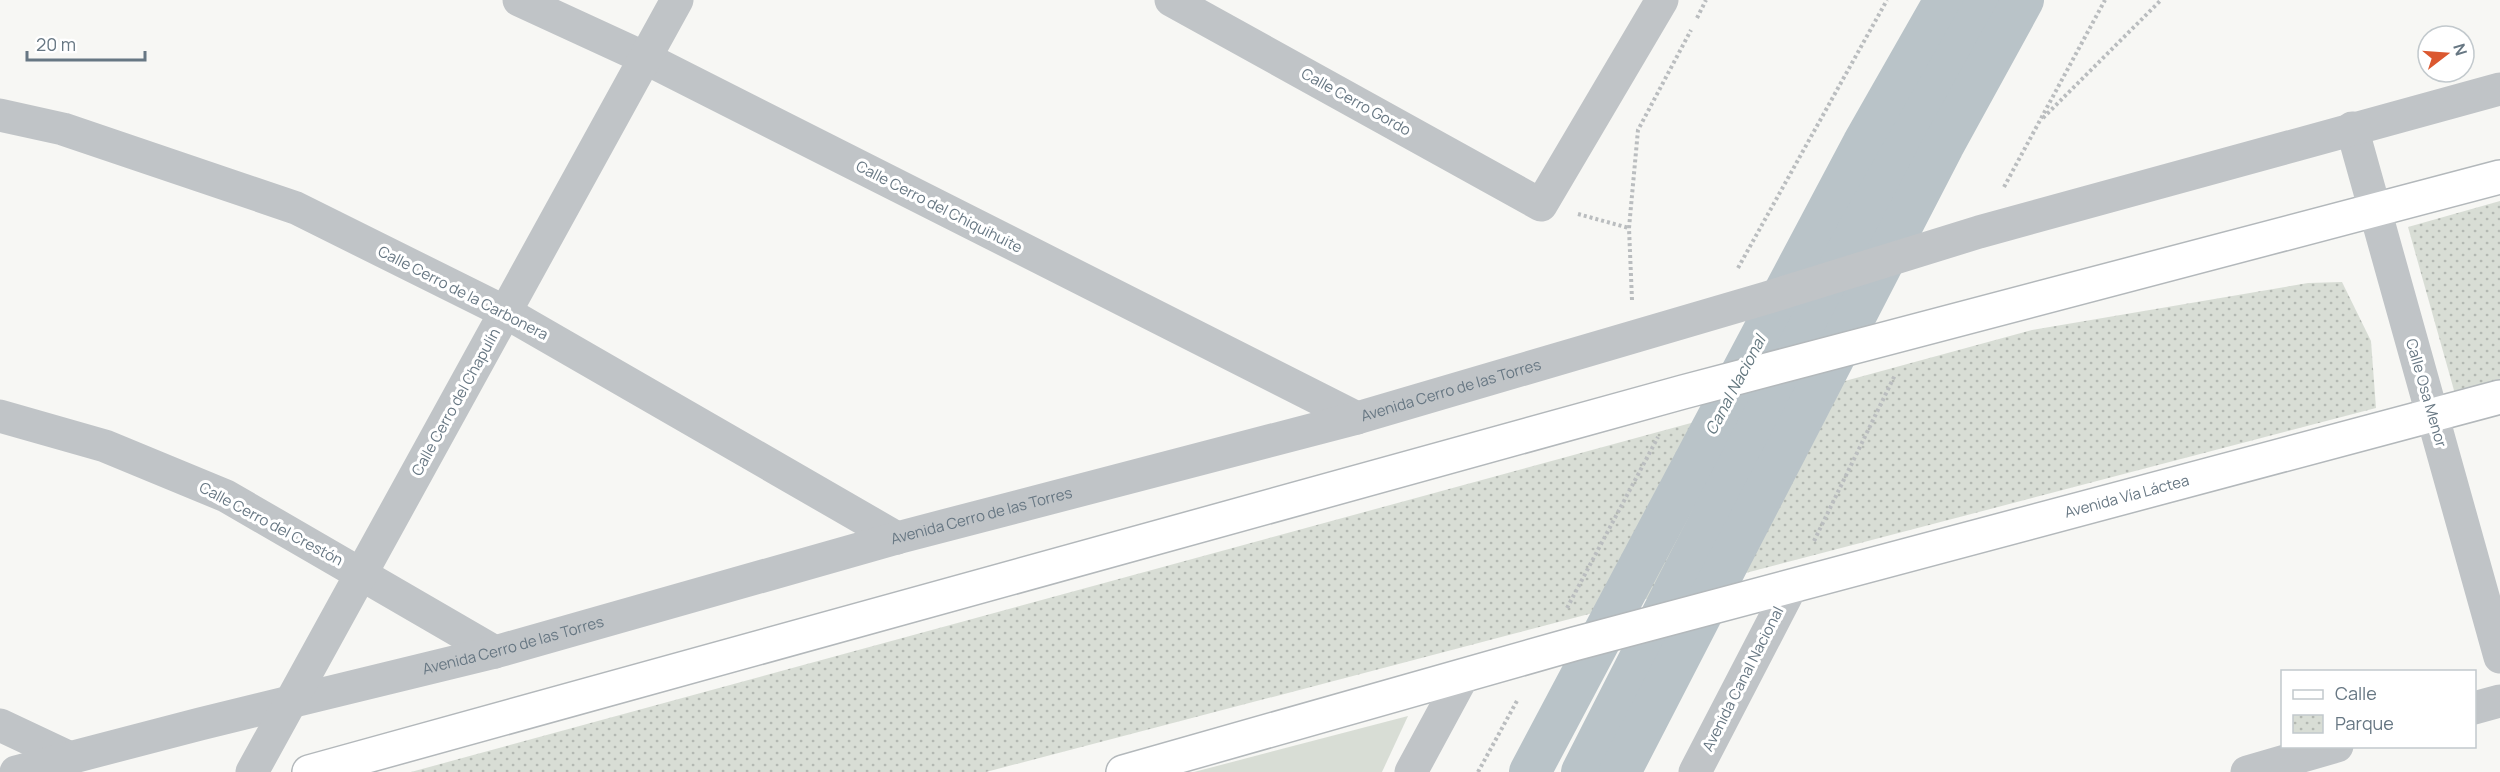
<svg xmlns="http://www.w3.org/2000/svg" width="2500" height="772" viewBox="0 0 2500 772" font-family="Manrope,sans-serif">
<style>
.grass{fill:#d8ddd5}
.park{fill:url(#park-dots)}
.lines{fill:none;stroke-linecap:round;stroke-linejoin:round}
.canal{stroke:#b9c3c8;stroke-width:42}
.major-casing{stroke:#b3b8bb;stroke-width:36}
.path{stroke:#babdbf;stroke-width:4;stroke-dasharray:3 3;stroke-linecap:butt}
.minor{stroke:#c0c4c7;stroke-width:33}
.major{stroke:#fff;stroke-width:33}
.labels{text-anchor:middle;stroke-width:6;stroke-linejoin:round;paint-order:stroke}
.street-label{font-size:15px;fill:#677783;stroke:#fff}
.water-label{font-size:16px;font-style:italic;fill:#63777f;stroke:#fff}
</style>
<defs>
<pattern id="park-dots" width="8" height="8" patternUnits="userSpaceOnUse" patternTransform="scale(1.5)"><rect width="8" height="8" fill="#d8ddd5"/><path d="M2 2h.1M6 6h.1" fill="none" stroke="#b3b8b2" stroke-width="1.8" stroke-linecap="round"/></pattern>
</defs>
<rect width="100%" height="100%" fill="#f7f7f4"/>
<!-- grass -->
<polygon class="grass" points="1408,716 1382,772 1194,772"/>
<!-- park -->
<g class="park">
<polygon points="2500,201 2500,388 2457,401 2408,227"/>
<polygon points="2342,282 2371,341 2376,408 986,772 411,772 2032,330 2308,283"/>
</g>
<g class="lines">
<!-- canal -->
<g class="canal">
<polyline points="1530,772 1863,144 1945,0"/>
<polyline points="1582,772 1858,231 1988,0"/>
<polyline points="1620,772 1943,146 2023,0"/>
</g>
<!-- major casing -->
<g class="major-casing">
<g id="major">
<polyline points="309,772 1683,392 2500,177"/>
<path id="s2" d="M 1123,772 L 1574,644 L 2500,397"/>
</g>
</g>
<!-- path -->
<g class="path">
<polyline points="1697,18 1706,0"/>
<polyline points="2043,118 2161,0"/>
<polyline points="2004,187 2105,0"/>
<polyline points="1578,214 1629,228"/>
<polyline points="1738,268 1887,0"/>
<polyline points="1632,300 1629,228 1638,130 1691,30"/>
<polyline points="1814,541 1895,375"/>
<polyline points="1567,608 1658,437"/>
<polyline points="1478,772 1518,699"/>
</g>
<!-- minor -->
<g class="minor">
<polyline points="519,0 645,58 1357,418"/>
<polyline points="1171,0 1541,205 1662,0"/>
<polyline points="0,115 63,129 296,208 505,312 897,538"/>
<polyline points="2352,128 2500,657"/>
<polyline points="0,416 105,446 226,496 495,652"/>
<polyline points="2474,708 2500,701"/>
<polyline points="0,725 68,757"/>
<path id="s1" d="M 16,772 L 200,724 L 495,652 L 897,538 L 1357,418 L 1766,298 L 1979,232 L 2500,89"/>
<polyline points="252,772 677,0"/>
<polyline points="1411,772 1463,676"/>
<polyline points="1695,772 1791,587"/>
<polyline points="2247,772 2337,746"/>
</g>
<!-- major -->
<use href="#major" class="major"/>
</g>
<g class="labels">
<!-- street labels -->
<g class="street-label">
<text transform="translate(1356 102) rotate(29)" y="5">Calle Cerro Gordo</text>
<text transform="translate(939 207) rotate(27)" y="5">Calle Cerro del Chiquihuite</text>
<text transform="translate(463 293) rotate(27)" y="5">Calle Cerro de la Carbonera</text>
<text dy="5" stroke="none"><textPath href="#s1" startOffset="1485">Avenida Cerro de las Torres</textPath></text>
<text transform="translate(2426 393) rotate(74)" y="5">Calle Osa Menor</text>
<text transform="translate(456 402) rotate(-61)" y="5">Calle Cerro del Chapulín</text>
<text dy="5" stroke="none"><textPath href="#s2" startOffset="1041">Avenida Vía Láctea</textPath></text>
<text dy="5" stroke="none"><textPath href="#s1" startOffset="999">Avenida Cerro de las Torres</textPath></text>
<text transform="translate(271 524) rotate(28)" y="5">Calle Cerro del Crestón</text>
<text dy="5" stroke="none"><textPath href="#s1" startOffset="513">Avenida Cerro de las Torres</textPath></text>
<text transform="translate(1743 679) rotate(-63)" y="5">Avenida Canal Nacional</text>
</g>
<!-- water labels -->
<g class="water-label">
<text transform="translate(1735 385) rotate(-62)" y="6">Canal Nacional</text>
</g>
</g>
<!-- legend -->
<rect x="2281" y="670" width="195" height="78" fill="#ffffff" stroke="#c2c9cd" stroke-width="1.5"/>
<rect x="2293" y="690" width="30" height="9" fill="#ffffff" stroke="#c2c9cd" stroke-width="1.5"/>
<text x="2335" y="700" font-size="18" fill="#677783">Calle</text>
<rect x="2293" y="715" width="30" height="18" fill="url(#park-dots)" stroke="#c2c9cd" stroke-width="1.5"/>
<text x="2335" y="730" font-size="18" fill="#677783">Parque</text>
<!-- north arrow -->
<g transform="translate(2446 54) rotate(73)"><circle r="28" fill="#ffffff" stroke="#c2c9cd" stroke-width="1.5"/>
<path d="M0-4.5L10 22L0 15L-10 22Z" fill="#db5830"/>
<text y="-9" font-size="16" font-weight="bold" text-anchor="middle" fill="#677783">N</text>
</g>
<!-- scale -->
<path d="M27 51v9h118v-9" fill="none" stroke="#677783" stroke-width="3"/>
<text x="36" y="51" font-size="18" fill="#677783" stroke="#ffffff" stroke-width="4.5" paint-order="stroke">20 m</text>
</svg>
